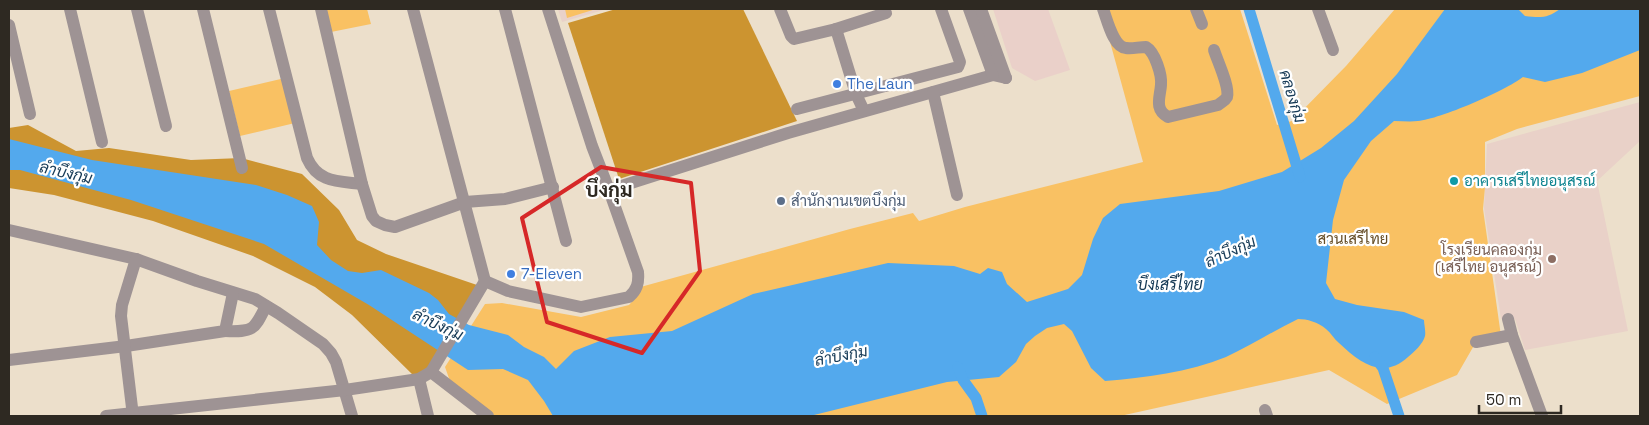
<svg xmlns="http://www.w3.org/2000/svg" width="1649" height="425" viewBox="0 0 1649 425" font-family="'Space Grotesk',Sarabun,sans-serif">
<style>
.commercial{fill:#ead0c9}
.education{fill:#e9d1c8}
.green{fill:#f9c163}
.forest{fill:#cc9430}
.water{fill:#53a9ed}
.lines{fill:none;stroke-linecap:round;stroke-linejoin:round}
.canal{stroke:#53a9ed;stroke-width:11}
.minor{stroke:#9e9394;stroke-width:12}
.marked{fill:none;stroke:#d62828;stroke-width:4;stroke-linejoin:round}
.shop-dot{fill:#3f7fe0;stroke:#fff;stroke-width:2}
.culture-dot{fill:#0f9aa8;stroke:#fff;stroke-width:2}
.service-dot{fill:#5c6f8a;stroke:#fff;stroke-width:2}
.education-dot{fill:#8d6e63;stroke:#fff;stroke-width:2}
.labels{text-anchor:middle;stroke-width:4.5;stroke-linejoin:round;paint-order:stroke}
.shop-label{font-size:15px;fill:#366cbe;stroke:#fff;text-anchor:start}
.culture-label{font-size:15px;fill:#0d838f;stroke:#fff;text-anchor:start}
.service-label{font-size:15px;fill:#4e5e75;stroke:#fff;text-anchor:start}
.park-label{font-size:15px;fill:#654d26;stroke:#fff}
.education-label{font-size:15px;fill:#785e54;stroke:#fff;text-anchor:end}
.water-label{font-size:16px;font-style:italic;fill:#173b57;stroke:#fff}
.district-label{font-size:20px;font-weight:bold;fill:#2e2922;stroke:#fff}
</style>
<rect width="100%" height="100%" fill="#ecdfcb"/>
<!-- commercial -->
<polygon class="commercial" points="993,9 1048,9 1070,70 1035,81 1012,68"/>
<!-- education -->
<g class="education">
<polygon points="558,9 607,9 562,22"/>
<polygon points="1640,102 1640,141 1597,181 1628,331 1525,350 1515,319 1501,319 1484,208 1487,144"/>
</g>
<!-- green -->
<g class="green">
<polygon points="326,9 367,9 371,24 331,32"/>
<polygon points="565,9 596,9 567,18"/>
<polygon points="1101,9 1240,9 1277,125 1292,121 1346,66 1395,9 1640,9 1640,96 1517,129 1485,142 1485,187 1483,209 1501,336 1476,342 1457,375 1387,404 1329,370 1120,416 492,416 451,384 445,367 485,304 502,303 581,317 629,305 636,297 637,288 850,229 913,213 919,221 965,207 1143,162"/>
<polygon points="285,78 295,123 240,136 229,91"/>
</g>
<!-- forest -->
<g class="forest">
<polygon points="616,9 743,9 797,121 619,179 568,23"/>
<polygon points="28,125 76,151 109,148 191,160 241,158 302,174 339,210 357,240 386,254 477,285 428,368 414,376 352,315 315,287 253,256 153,221 54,195 9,188 9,128"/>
</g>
<!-- water -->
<path class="water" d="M 1445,9 L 1518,9 L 1525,16 C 1541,18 1548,18 1560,9 L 1640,9 L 1640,50 L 1582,73 L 1545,82 L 1523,77 C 1505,91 1440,119 1418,121 C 1410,122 1402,121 1394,121 L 1371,141 L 1344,180 L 1333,220 L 1326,283 L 1335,299 L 1357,305 L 1404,312 L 1424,320 C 1424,325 1426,331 1425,336 C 1423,344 1414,352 1408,357 C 1383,380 1360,363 1339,343 C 1334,339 1331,333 1326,329 C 1318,322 1307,319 1298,319 C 1273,331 1250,346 1226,357 C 1189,372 1144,378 1105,381 L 1091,368 L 1072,331 L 1064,324 L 1047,328 L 1035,336 L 1026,344 L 1016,362 L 999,377 L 947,382 L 810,416 L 553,416 L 544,401 L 528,380 L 503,369 L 468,370 L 369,305 L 264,244 L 131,200 L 20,170 L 9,170 L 9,139 L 92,160 L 256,185 L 287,195 L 312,206 L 319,222 L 317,245 L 331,260 L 348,271 L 362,273 L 381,270 L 429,293 L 438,300 L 449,314 L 469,325 L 508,335 L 524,347 L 544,357 L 556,369 L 574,351 L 610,337 L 672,331 L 753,294 L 888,263 L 954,266 L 980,274 L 988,268 L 1002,272 L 1007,284 L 1027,302 L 1068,289 L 1082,275 L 1093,239 L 1103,218 L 1120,204 L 1219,191 L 1282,172 L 1321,148 L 1354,121 L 1397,74 Z"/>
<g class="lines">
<!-- canal -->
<g class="canal">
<polyline points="1249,9 1300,177"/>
<polyline points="1375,357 1383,368 1399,416"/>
<polyline points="958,367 963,380 976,398 982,416"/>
</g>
<!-- minor -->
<g class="minor">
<polyline points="70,9 102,142"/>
<polyline points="137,9 166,126"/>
<polyline points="203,9 242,168"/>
<path d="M 269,9 L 307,158 C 318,183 338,181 362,184"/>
<polyline points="321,9 362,184 372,216 376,221 385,225 395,227 465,202 505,199 553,187"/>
<path d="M 413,9 L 485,281 L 508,291 L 581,307 L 629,297 C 637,290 639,283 638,272 L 609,190 L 788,133 L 993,75 L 1006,78"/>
<polyline points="505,9 566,241"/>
<polyline points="548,9 592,146 609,190"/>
<polyline points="780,9 791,36 794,39 836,29 856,94 864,111"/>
<polyline points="969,9 993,75"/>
<polyline points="981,9 1006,78"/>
<path d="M 1103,9 C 1107,19 1113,47 1126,48 C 1132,49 1139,47 1146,47 C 1155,52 1162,75 1161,85 C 1160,98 1154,109 1168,117 L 1218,105 C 1221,102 1225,101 1227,97 C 1230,87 1217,60 1214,50"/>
<polyline points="1196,9 1202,24"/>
<polyline points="1318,9 1333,50"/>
<polyline points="9,25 30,114"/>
<polyline points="836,29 886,13"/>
<polyline points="933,92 957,195"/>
<polyline points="797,109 958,67 960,62 941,9"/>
<polyline points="9,230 136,259 197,281 255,299 278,313 323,344 331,353 336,362 352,416"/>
<polyline points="1508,319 1512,335 1542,416"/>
<path d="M 225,331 C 254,332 254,330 266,306"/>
<polyline points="1476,342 1512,335"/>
<polyline points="9,360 126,346 225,331 233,293"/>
<polyline points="431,372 488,416"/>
<polyline points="419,379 428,416"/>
<polyline points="1265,410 1267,416"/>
<polyline points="106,416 345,390 419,379 431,372 485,281"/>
<polyline points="133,416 121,316 122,305 136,259"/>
</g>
</g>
<!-- marked area -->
<path class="marked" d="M 601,167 L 691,183 L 700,271 L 642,353 L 547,322 L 522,218 Z"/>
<!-- markers -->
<g class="shop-dot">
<circle cx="837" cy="84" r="5"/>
<circle cx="511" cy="274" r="5"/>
</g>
<circle class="culture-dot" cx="1454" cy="181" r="5"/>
<circle class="service-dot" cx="781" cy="201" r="5"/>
<circle class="education-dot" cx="1552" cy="259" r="5"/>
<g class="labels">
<!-- shop labels -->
<g class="shop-label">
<text x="847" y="89">The Laun</text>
<text x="521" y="279">7-Eleven</text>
</g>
<!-- culture labels -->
<g class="culture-label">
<text x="1464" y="186">อาคารเสรีไทยอนุสรณ์</text>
</g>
<!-- service labels -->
<g class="service-label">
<text x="791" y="206">สำนักงานเขตบึงกุ่ม</text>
</g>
<!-- park labels -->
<g class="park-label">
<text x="1353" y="244">สวนเสรีไทย</text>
</g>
<!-- education labels -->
<g class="education-label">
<text x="1542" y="255">โรงเรียนคลองกุ่ม<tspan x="1542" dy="17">(เสรีไทย อนุสรณ์)</tspan></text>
</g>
<!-- water labels -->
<g class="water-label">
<text transform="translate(1293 96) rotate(73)" y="6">คลองกุ่ม</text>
<text transform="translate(66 172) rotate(13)" y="6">ลำบึงกุ่ม</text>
<text transform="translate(1230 251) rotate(-24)" y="6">ลำบึงกุ่ม</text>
<text x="1170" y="290">บึงเสรีไทย</text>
<text transform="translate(438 324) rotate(25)" y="6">ลำบึงกุ่ม</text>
<text transform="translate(841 355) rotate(-11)" y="6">ลำบึงกุ่ม</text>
</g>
<!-- district labels -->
<g class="district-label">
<text x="609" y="197">บึงกุ่ม</text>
</g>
</g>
<!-- border -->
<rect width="1649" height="425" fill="none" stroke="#2e2922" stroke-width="20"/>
<!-- scale -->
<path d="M1479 405v8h82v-8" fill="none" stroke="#2e2922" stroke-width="2.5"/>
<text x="1486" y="405" font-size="15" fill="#2e2922" stroke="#ffffff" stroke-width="4" paint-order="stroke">50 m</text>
</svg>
